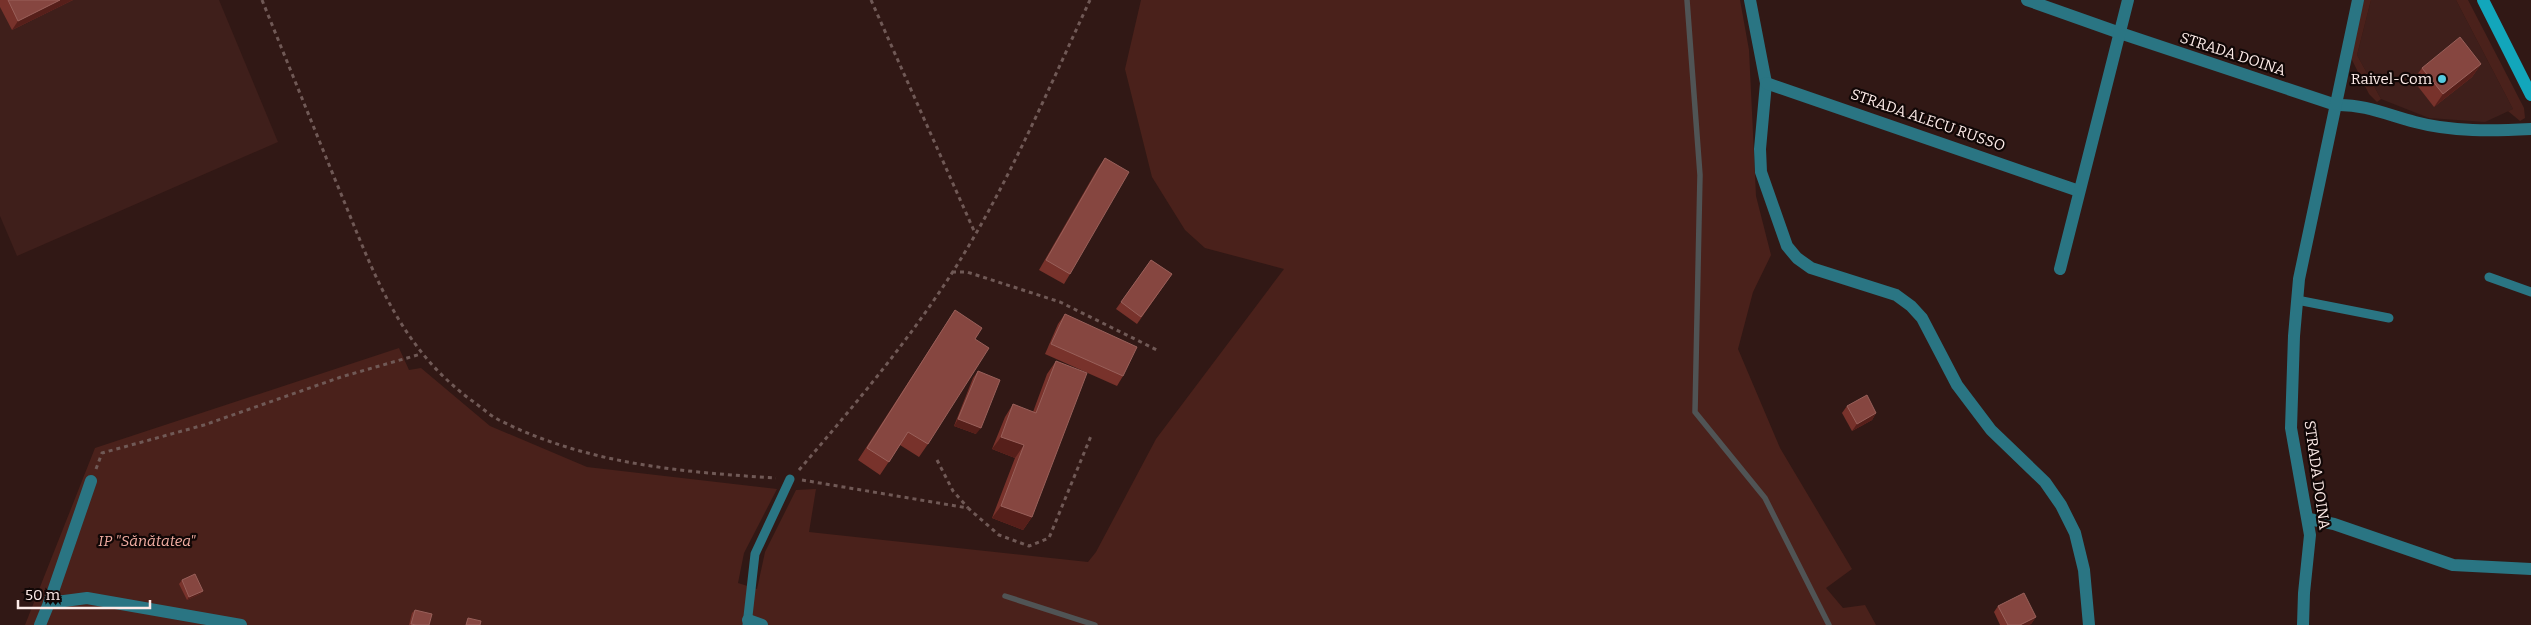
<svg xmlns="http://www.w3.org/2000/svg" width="2531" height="625" viewBox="0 0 2531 625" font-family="Bitter,serif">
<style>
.built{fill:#3f1f1b}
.green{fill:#4a211b}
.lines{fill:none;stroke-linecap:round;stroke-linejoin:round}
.stream{stroke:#505455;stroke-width:5.5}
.path{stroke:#705956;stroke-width:3;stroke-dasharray:4 4;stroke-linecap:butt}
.lane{stroke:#2a7583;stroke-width:9}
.street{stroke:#2a7583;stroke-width:12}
.secondary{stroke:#12a6bb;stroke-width:12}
.wall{fill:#78322b}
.shaded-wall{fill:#561f1a}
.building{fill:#864640;stroke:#99605a}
.poi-dot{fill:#55cadf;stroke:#110706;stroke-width:2}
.labels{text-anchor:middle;stroke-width:4.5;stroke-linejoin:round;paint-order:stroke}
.street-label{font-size:15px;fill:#feece9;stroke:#110706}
.poi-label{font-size:15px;fill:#feece9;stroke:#110706;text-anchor:end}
.park-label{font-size:15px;font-style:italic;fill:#f1ada2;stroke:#110706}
</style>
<rect width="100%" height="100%" fill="#311815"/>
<!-- built -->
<g class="built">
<polygon points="0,0 219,0 278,142 17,256 0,216"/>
<polygon points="2371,0 2456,0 2513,109 2485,122 2429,118 2381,99 2357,55"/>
</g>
<!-- green -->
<g class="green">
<polygon points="1141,0 1740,0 1749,50 1756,196 1771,255 1753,292 1738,349 1780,448 1852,569 1826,588 1843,608 1865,605 1876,625 25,625 95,448 399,348 409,370 421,368 490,426 587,467 777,489 744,553 738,583 757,589 765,552 796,490 816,489 809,532 1088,562 1096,552 1156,439 1284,269 1205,248 1185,230 1152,177 1125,69"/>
<polygon points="2364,0 2371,0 2357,55 2381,99 2377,102 2369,94 2349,54"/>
<polygon points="2456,0 2468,0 2524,108 2525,118 2520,121 2508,111 2513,109"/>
</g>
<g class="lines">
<!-- stream -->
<g class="stream">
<polyline points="1687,0 1700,175 1695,412 1765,498 1829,625"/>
<polyline points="1005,596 1095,625"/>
</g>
<!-- path -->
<g class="path">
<path d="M 262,0 C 286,59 310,118 334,177 C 370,262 394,343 471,400 C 480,406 489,415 499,420 C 587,464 680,472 776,478"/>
<polyline points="871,0 975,233"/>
<polyline points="952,272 967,272 1060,302 1159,351"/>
<polyline points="937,460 953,491 968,508"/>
<polyline points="96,469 102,453 204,425 341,377 421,354"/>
<path d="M 799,470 C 853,407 907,343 952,273 C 1007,187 1047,92 1090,0"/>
<polyline points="802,480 968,508 999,535 1029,546 1049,538 1091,436"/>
</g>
<!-- lane -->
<g class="lane">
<polyline points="2489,277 2531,292"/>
<polyline points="2297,300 2389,318"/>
<polyline points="747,625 755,554 790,479"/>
</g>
<!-- street -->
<g class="street">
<polyline points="1750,0 1766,83 1760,149 1761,172 1787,246 1797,258 1811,268 1896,295 1911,306 1922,318 1957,385 1991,430 2045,482 2061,505 2075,533 2084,570 2089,625"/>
<path d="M 2027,0 L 2120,33 L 2336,105 C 2364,104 2388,115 2415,122 C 2452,132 2493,131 2531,129"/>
<polyline points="1766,83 2079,191"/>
<polyline points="2060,269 2128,0"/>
<polyline points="2309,519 2334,524 2453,565 2531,569"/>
<polyline points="49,603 91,481"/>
<polyline points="748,620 762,625"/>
<polyline points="40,625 49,603 87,598 241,625"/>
<polyline points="2303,625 2304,593 2310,535 2291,428 2294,336 2299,279 2358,0"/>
</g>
<!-- secondary -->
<polyline class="secondary" points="2483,0 2531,95"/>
</g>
<!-- wall -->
<g class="wall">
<polygon points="0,0 73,0 12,30 0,7"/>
<polygon points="2481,64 2472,77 2434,107 2413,80 2422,68"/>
<polygon points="1105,158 1070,274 1064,284 1039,270 1098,168"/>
<polygon points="1151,260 1172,274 1137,324 1116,309"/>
<polygon points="955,310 975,339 928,444 919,457 900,445 880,475 858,460"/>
<polygon points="1065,314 1123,376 1117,386 1045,354 1058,324"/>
<polygon points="1056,361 1032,517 1023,530 992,518 1015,458 992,449 1005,417 1013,404 1033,412 1047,374"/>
<polygon points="978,371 976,434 954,426 973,378"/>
<polygon points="1847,406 1876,413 1872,420 1852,431 1842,413"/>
<polygon points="182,580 203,591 200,594 187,600 179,584"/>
<polygon points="1998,606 2036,617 2031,624 2028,625 2000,625 1994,612"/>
<polygon points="415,610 429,625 409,625 412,613"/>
</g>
<!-- shaded-wall -->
<g class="shaded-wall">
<polygon points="60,0 73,0 12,30 18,21"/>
<polygon points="2481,64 2472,77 2434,107 2443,94"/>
<polygon points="1876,413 1872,420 1852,431 1857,424"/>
<polygon points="958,419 981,428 976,434 954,426"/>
<polygon points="1001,437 1024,445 1015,458 992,449"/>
<polygon points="1001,506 1032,517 1023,530 992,518"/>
<polygon points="203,591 200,594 187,600 189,597"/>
<polygon points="2036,617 2031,624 2028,625 2020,625"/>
</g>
<!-- building -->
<g class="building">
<polygon points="8,0 60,0 18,21"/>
<polygon points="2460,37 2481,64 2443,94 2422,68"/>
<polygon points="1105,158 1129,172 1070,274 1046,260"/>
<polygon points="1151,260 1172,274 1141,317 1121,302"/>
<polygon points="955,310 982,328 975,339 989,348 928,444 908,432 889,462 867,448"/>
<polygon points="1065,314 1137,347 1123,376 1051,344"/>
<polygon points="1056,361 1087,373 1032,517 1001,506 1024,445 1001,437 1013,404 1036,413"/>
<polygon points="978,371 1000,380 981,428 958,419"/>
<polygon points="1867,395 1876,413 1857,424 1847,406"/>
<polygon points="195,574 203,591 189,597 182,580"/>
<polygon points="2024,593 2036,617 2020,625 2008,625 1998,606"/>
<polygon points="415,610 432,614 429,625 416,625 411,624"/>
<polygon points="468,618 481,621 480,625 466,625"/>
</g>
<!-- markers -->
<circle class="poi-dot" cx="2442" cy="79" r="5"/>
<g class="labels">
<!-- street labels -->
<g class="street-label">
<text transform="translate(2233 54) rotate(18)" y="5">STRADA DOINA</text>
<text transform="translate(1928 120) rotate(19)" y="5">STRADA ALECU RUSSO</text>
<text transform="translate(2317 475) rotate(82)" y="5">STRADA DOINA</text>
</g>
<!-- poi labels -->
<g class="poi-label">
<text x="2432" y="84">Raivel-Com</text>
</g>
<!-- park labels -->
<g class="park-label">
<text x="147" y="546">IP "Sănătatea"</text>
</g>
</g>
<!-- scale -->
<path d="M18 600v8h132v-8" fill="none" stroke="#feece9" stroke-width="2.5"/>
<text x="25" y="600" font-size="15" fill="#feece9" stroke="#110706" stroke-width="4" paint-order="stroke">50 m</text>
</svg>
